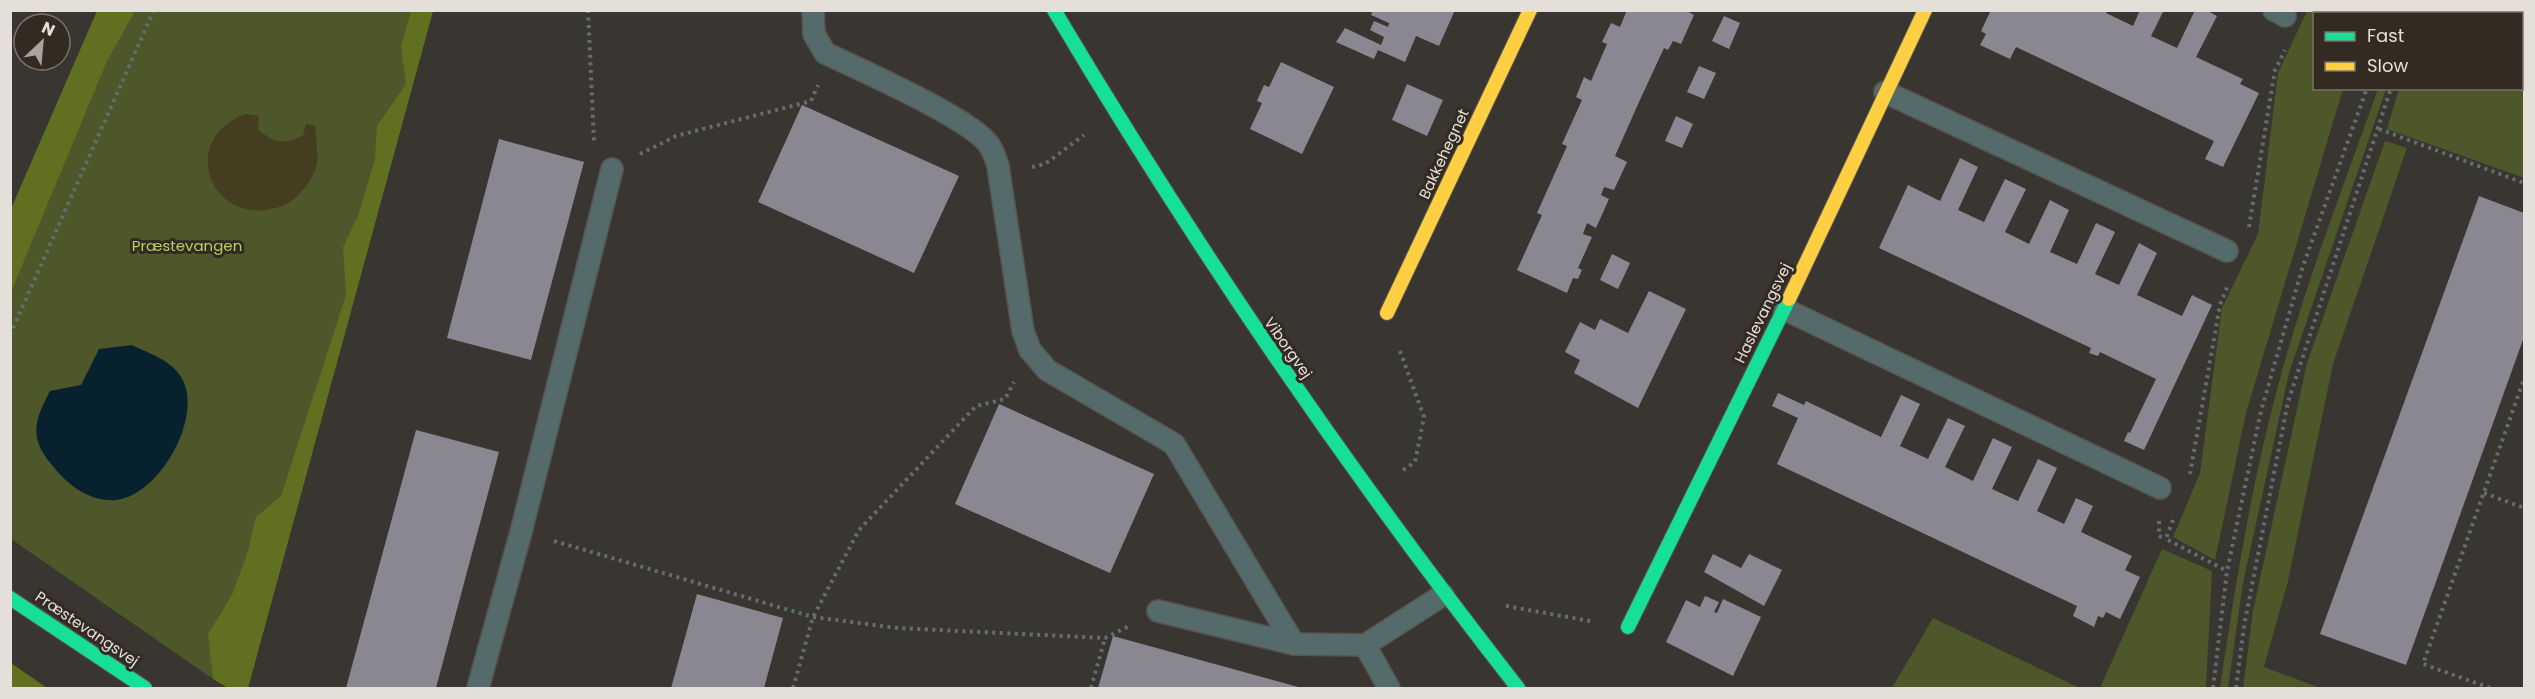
<svg xmlns="http://www.w3.org/2000/svg" width="2535" height="699" viewBox="0 0 2535 699" font-family="Poppins,sans-serif">
<style>
.green{fill:#4d5729}
.forest{fill:#607020}
.sand{fill:#453d20}
.water{fill:#07212f}
.building{fill:#8b8792}
.lines{fill:none;stroke-linecap:round;stroke-linejoin:round}
.lane-casing{stroke:#57544f;stroke-width:24}
.fast-casing{stroke:#57544f;stroke-width:16}
.slow-casing{stroke:#57544f;stroke-width:16}
.path{stroke:#626f6e;stroke-width:4;stroke-dasharray:3 4.5;stroke-linecap:butt}
.lane{stroke:#556b6b;stroke-width:21}
.fast{stroke:#16e098;stroke-width:14}
.slow{stroke:#ffcf43;stroke-width:14}
.labels{text-anchor:middle;stroke-width:6;stroke-linejoin:round;paint-order:stroke}
.street-label{font-size:15px;fill:#e4dfd9;stroke:#332b22}
.park-label{font-size:15px;fill:#b6d15d;stroke:#332b22}
</style>
<rect width="100%" height="100%" fill="#393530"/>
<!-- green -->
<g class="green">
<polygon points="97,11 433,11 248,688 228,688 213,679 11,539 11,209"/>
<polygon points="2307,11 2366,11 2365,13 2314,14 2314,88 2343,89 2246,413 2215,560 2173,537 2200,473 2222,308 2258,234 2278,73"/>
<polygon points="2522,50 2524,55 2524,178 2387,129 2399,89 2522,88"/>
<path d="M 2378,89 L 2386,89 L 2289,373 L 2243,583 L 2228,688 L 2220,688 C 2237,571 2257,451 2292,337 C 2317,253 2349,171 2378,89 Z"/>
<polygon points="2385,141 2407,148 2333,364 2288,581 2264,667 2318,687 2317,688 2243,688 2253,611 2307,363"/>
<polygon points="2162,549 2212,571 2206,688 2100,688"/>
<polygon points="1933,618 2080,688 1892,688"/>
</g>
<!-- forest -->
<g class="forest">
<polygon points="97,11 135,11 107,61 11,292 11,209"/>
<polygon points="411,11 433,11 248,688 228,688 213,679 208,634 232,595 248,551 256,517 281,496 346,295 343,247 358,216 375,159 377,126 406,84 401,47"/>
<polygon points="11,663 47,688 11,688"/>
</g>
<!-- sand -->
<path class="sand" d="M 245,114 L 259,116 L 258,130 C 276,143 281,145 303,136 L 306,124 L 315,126 C 316,138 318,151 317,163 C 315,175 307,186 299,194 C 291,203 282,207 271,209 C 209,222 179,140 245,114 Z"/>
<!-- water -->
<path class="water" d="M 132,345 C 148,353 171,360 181,377 C 206,416 156,504 109,500 C 86,499 66,483 52,465 C 29,438 34,421 50,391 L 81,385 L 99,349 Z"/>
<!-- building -->
<g class="building">
<polygon points="1373,10 1455,10 1439,46 1416,36 1405,62 1378,50 1374,59 1336,42 1345,28 1381,45 1384,37 1370,30 1374,21 1388,27 1389,23 1371,15"/>
<polygon points="1627,10 1685,10 1694,15 1681,44 1673,41 1668,50 1664,48 1639,102 1615,156 1627,162 1614,190 1604,187 1601,195 1609,199 1596,228 1587,223 1583,234 1592,237 1578,268 1582,270 1578,279 1573,278 1567,293 1517,270 1542,215 1537,213 1567,146 1562,144 1582,100 1576,97 1584,77 1591,81 1607,44 1602,42 1611,23 1620,27"/>
<polygon points="1991,10 2107,10 2106,13 2133,26 2140,10 2164,10 2151,36 2177,48 2195,10 2206,10 2217,16 2196,57 2243,79 2240,84 2259,93 2223,167 2205,159 2214,141 2016,47 2010,59 1980,45 1986,34 1981,31"/>
<polygon points="1724,16 1740,23 1729,49 1712,41"/>
<polygon points="1281,62 1334,87 1302,154 1250,129 1262,103 1257,101 1264,85 1269,87"/>
<polygon points="1699,66 1716,73 1704,99 1687,92"/>
<polygon points="1407,84 1443,100 1427,136 1392,120"/>
<polygon points="802,105 959,176 914,273 758,202"/>
<polygon points="1676,116 1693,124 1682,148 1665,141"/>
<polygon points="499,139 584,162 531,360 447,338"/>
<polygon points="1960,158 1978,167 1958,210 1984,222 2005,179 2026,189 2005,232 2029,244 2050,200 2069,210 2050,252 2077,264 2096,223 2115,232 2095,274 2119,285 2139,243 2157,253 2137,295 2182,316 2192,295 2212,305 2144,450 2124,441 2128,432 2130,433 2156,379 2100,352 2098,356 2089,353 2091,348 1879,248 1908,185 1940,201"/>
<polygon points="2479,196 2524,213 2524,337 2406,665 2320,634"/>
<polygon points="1612,254 1630,263 1618,289 1600,280"/>
<polygon points="1649,291 1686,309 1638,408 1574,373 1580,360 1565,352 1580,322 1595,330 1600,319 1628,333"/>
<polygon points="1778,393 1804,405 1806,401 1881,437 1901,395 1920,404 1900,446 1928,459 1948,418 1965,426 1945,467 1973,481 1993,438 2012,447 1992,489 2018,501 2038,459 2057,468 2037,511 2064,524 2076,498 2093,506 2081,532 2132,556 2125,570 2140,577 2120,619 2106,612 2103,618 2098,616 2094,627 2073,616 2077,606 1777,464 1798,418 1772,406"/>
<polygon points="999,404 1154,474 1110,573 955,504"/>
<polygon points="416,430 499,452 436,688 346,688"/>
<polygon points="1713,554 1741,568 1749,554 1782,570 1764,606 1704,572"/>
<polygon points="697,594 783,618 764,688 671,688"/>
<polygon points="1705,596 1719,602 1714,612 1717,613 1723,599 1761,617 1733,676 1666,642 1686,600 1700,607"/>
<polygon points="1113,636 1302,688 1098,688"/>
</g>
<g class="lines">
<!-- lane casing -->
<g class="lane-casing">
<g id="lane">
<path d="M 813,10 L 814,34 L 825,53 C 858,69 972,119 989,145 C 993,151 996,159 998,166 L 1023,331 L 1030,350 L 1047,370 L 1174,444 L 1294,644"/>
<polyline points="2274,10 2285,16"/>
<polyline points="1885,92 2227,251"/>
<polyline points="1784,309 2160,488"/>
<polyline points="1158,611 1294,644 1365,645 1443,595"/>
<polyline points="1365,645 1389,688"/>
<polyline points="478,688 521,532 612,169"/>
</g>
</g>
<!-- fast casing -->
<g class="fast-casing">
<g id="fast">
<path d="M 1054,10 C 1195,247 1348,471 1518,688"/>
<polyline points="10,598 145,688"/>
<polyline points="1628,627 1789,299"/>
</g>
</g>
<!-- slow casing -->
<g class="slow-casing">
<g id="slow">
<polyline points="1789,299 1925,10"/>
<polyline points="1387,313 1530,10"/>
</g>
</g>
<!-- path -->
<g class="path">
<polyline points="588,10 594,142"/>
<polyline points="2505,10 2507,14"/>
<polyline points="2390,14 2391,10"/>
<polyline points="2414,14 2415,10"/>
<polyline points="2522,38 2524,43"/>
<polyline points="2379,129 2524,183"/>
<polyline points="640,154 676,136 811,101 818,85"/>
<polyline points="1032,167 1045,164 1084,135"/>
<polyline points="2249,227 2275,70 2285,50"/>
<polyline points="10,335 154,10"/>
<polyline points="1400,351 1424,417 1415,462 1403,470"/>
<polyline points="2190,474 2220,305 2228,285"/>
<polyline points="2484,493 2524,508"/>
<polyline points="2173,520 2166,539 2227,571"/>
<polyline points="2159,521 2159,536 2166,539"/>
<polyline points="554,541 813,617 897,628 1105,638 1129,626"/>
<polyline points="1506,606 1590,621"/>
<polyline points="793,688 813,617 859,530 976,406 1005,399 1014,382"/>
<polyline points="1091,688 1105,638"/>
<polyline points="2213,688 2227,571 2261,411 2302,269 2367,88"/>
<polyline points="2236,688 2244,626 2288,402 2391,88"/>
<polyline points="2490,688 2423,664 2524,379"/>
</g>
<!-- lane -->
<use href="#lane" class="lane"/>
<!-- fast -->
<use href="#fast" class="fast"/>
<!-- slow -->
<use href="#slow" class="slow"/>
</g>
<g class="labels">
<!-- street labels -->
<g class="street-label">
<text transform="translate(1444 154) rotate(-65)" y="5">Bakkehegnet</text>
<text transform="translate(1763 313) rotate(-64)" y="5">Haslevangsvej</text>
<text transform="translate(1288 348) rotate(55)" y="5">Viborgvej</text>
<text transform="translate(87 629) rotate(34)" y="5">Præstevangsvej</text>
</g>
<!-- park labels -->
<g class="park-label">
<text x="187" y="251">Præstevangen</text>
</g>
</g>
<!-- border -->
<rect width="2535" height="699" fill="none" stroke="#e4dfd9" stroke-width="24"/>
<!-- legend -->
<rect x="2313" y="12" width="210" height="78" fill="#332b22" stroke="#7a736b" stroke-width="1.5"/>
<rect x="2325" y="32" width="30" height="9" fill="#16e098" stroke="#7a736b" stroke-width="1.5"/>
<text x="2367" y="42" font-size="18" fill="#e4dfd9">Fast</text>
<rect x="2325" y="62" width="30" height="9" fill="#ffcf43" stroke="#7a736b" stroke-width="1.5"/>
<text x="2367" y="72" font-size="18" fill="#e4dfd9">Slow</text>
<!-- north arrow -->
<g transform="translate(42 42) rotate(26)"><circle r="28" fill="#332b22" stroke="#7a736b" stroke-width="1.5"/>
<path d="M0-4.5L10 22L0 15L-10 22Z" fill="#a8a49e"/>
<text y="-9" font-size="16" font-weight="bold" text-anchor="middle" fill="#e4dfd9">N</text>
</g>
</svg>
